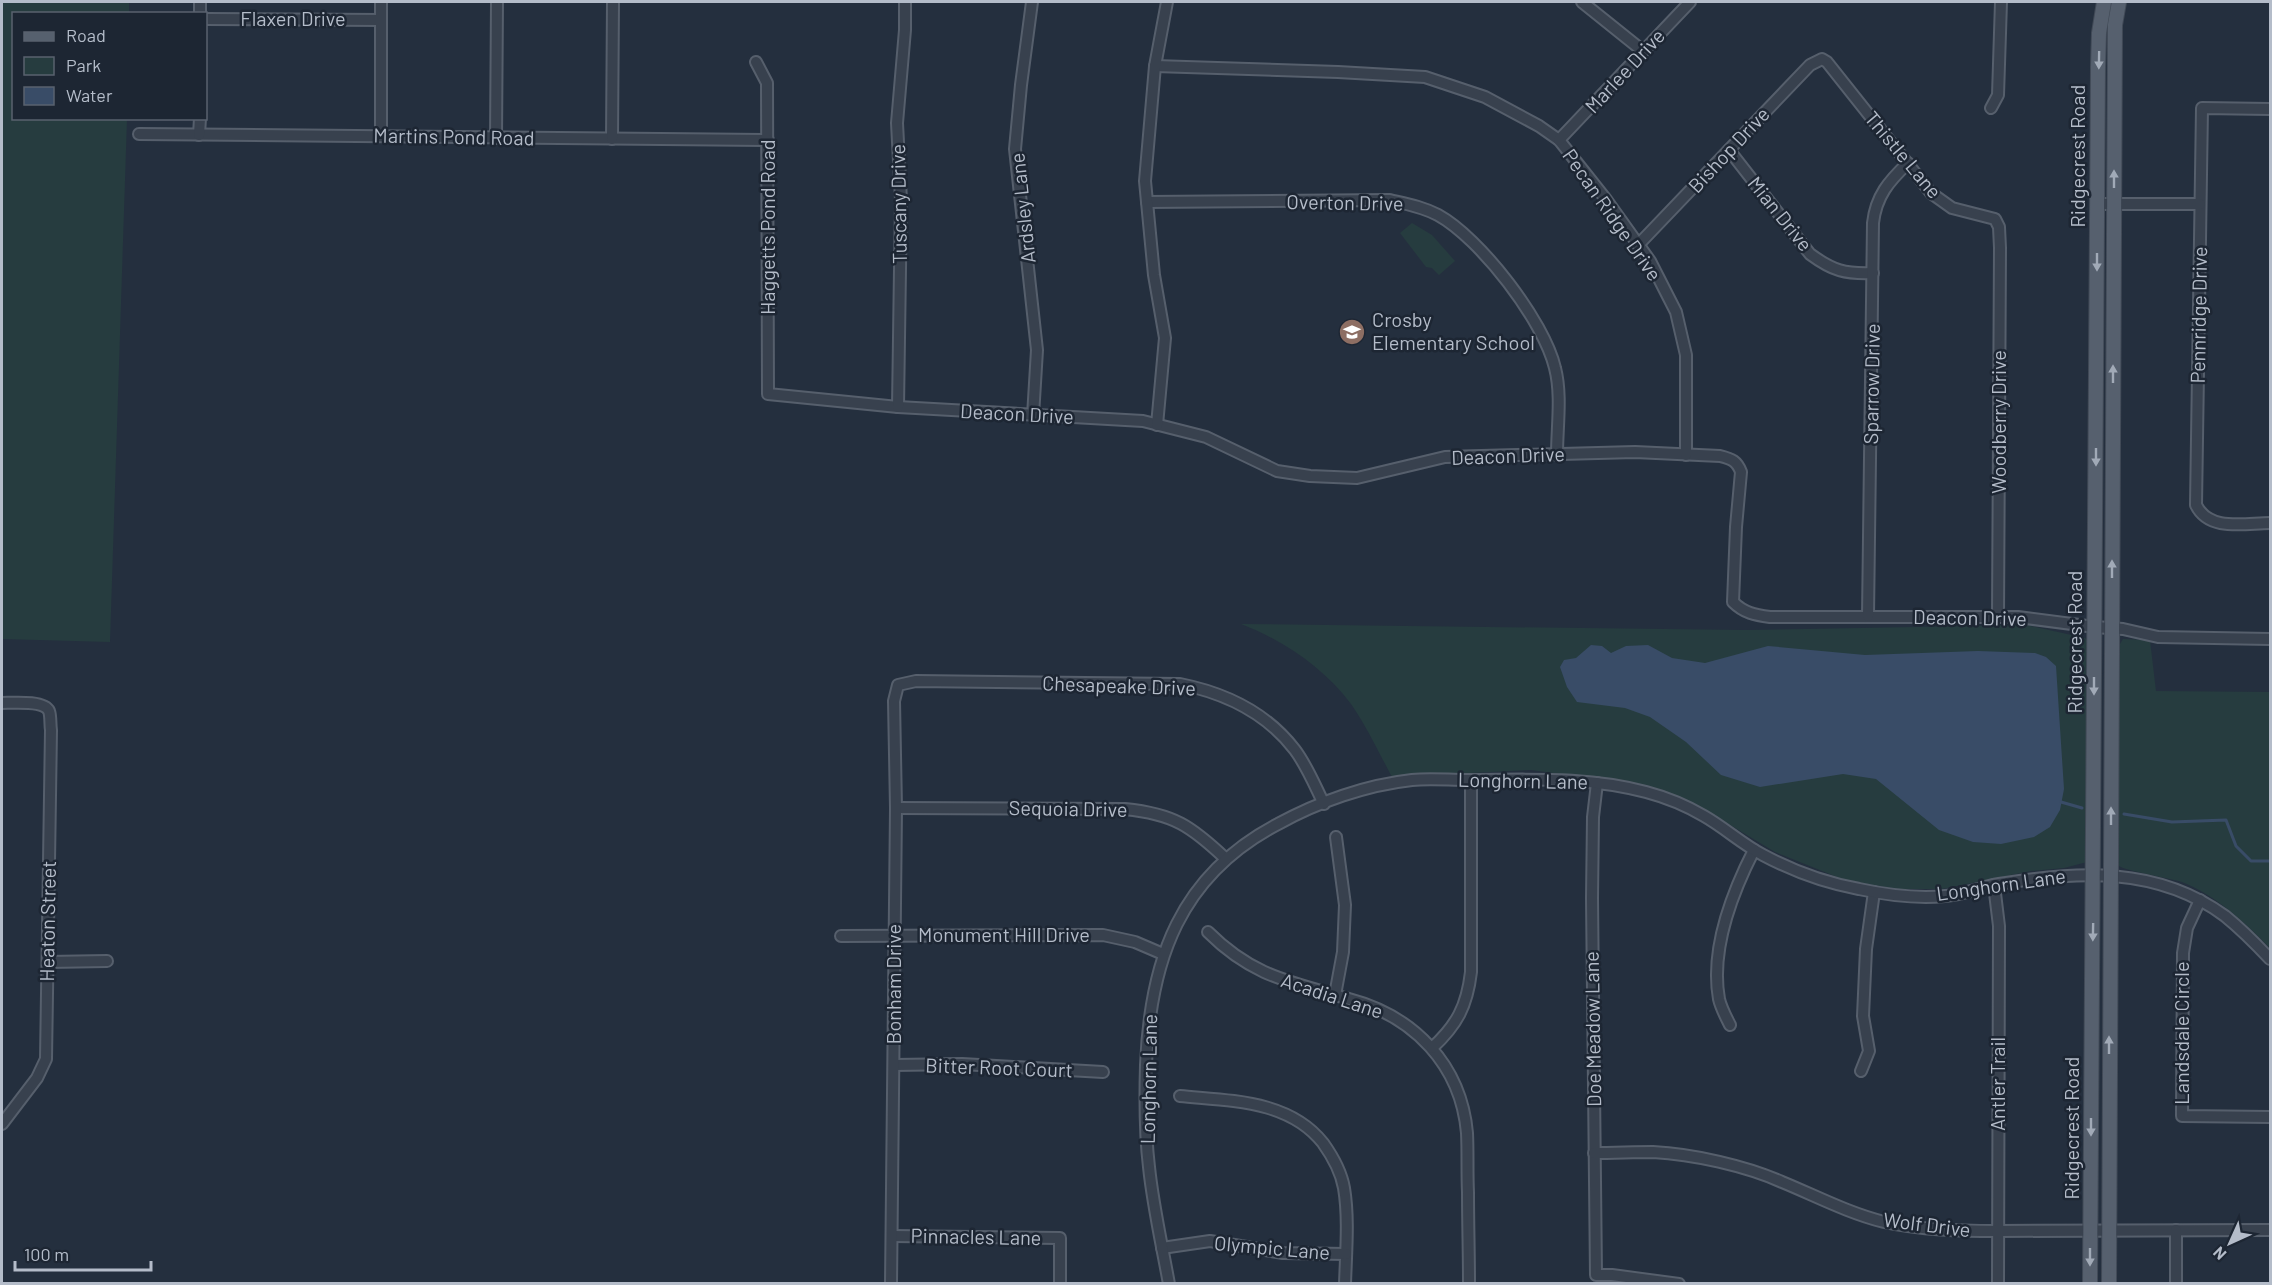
<svg xmlns="http://www.w3.org/2000/svg" width="2272" height="1285" viewBox="0 0 2272 1285" font-family="Barlow,sans-serif">
<style>
.green{fill:#263c3f}
.water{fill:#394c67}
.lines{fill:none;stroke-linecap:round;stroke-linejoin:round}
.stream{stroke:#394c67;stroke-width:3}
.minor-casing{stroke:#565f6c;stroke-width:14}
.major-casing{stroke:#414a57;stroke-width:16}
.minor{stroke:#38414e;stroke-width:10}
.major{stroke:#56606e;stroke-width:14}
.oneway{fill:#a1aab7}
.labels{text-anchor:middle;stroke-width:5;stroke-linejoin:round;paint-order:stroke}
.street-label{font-size:20px;fill:#b4bcc9;stroke:#1d2633}
.poi-label{font-size:20px;fill:#b4bcc9;stroke:#1d2633;text-anchor:start}
</style>
<rect width="100%" height="100%" fill="#242f3e"/>
<!-- green -->
<g class="green">
<polygon points="2,2 129,2 129,13 14,14 14,118 127,119 110,642 2,639"/>
<polygon points="1412,223 1432,235 1455,261 1439,275 1432,268 1426,267 1400,233"/>
<path d="M 1241,624 L 1745,630 L 2026,625 L 2085,638 L 2090,642 L 2087,862 L 2064,868 L 2031,871 L 1942,889 L 1898,889 L 1847,881 L 1775,852 L 1707,811 L 1666,795 L 1627,783 L 1531,770 L 1392,777 C 1379,753 1367,727 1351,704 C 1324,668 1283,640 1241,624 Z"/>
<path d="M 2123,639 L 2150,640 L 2156,691 L 2270,692 L 2270,948 C 2244,922 2217,896 2182,882 C 2172,879 2123,870 2119,866 C 2118,864 2116,859 2116,857 L 2117,649 Z"/>
</g>
<!-- water -->
<polygon class="water" points="1591,645 1602,646 1611,653 1626,646 1648,645 1672,658 1705,663 1768,646 1865,655 1978,651 2035,653 2046,657 2056,666 2064,789 2060,810 2050,827 2034,837 2001,844 1973,842 1939,830 1876,779 1843,774 1760,787 1721,775 1686,742 1650,717 1625,708 1577,702 1567,687 1560,667 1564,660 1576,658"/>
<g class="lines">
<!-- stream -->
<g class="stream">
<polyline points="2061,802 2082,808"/>
<polyline points="2124,814 2172,822 2226,820 2236,846 2251,861 2270,861"/>
</g>
<!-- minor casing -->
<g class="minor-casing">
<g id="minor">
<polyline points="1032,2 1021,85 1015,149 1037,350 1033,416"/>
<polyline points="1582,2 1643,51"/>
<polyline points="200,14 200,2"/>
<polyline points="206,19 381,20"/>
<path d="M 756,62 L 767,83 L 768,394 L 898,407 L 1143,421 L 1206,437 L 1277,471 L 1310,476 L 1357,478 L 1445,457 L 1635,452 L 1720,456 C 1732,459 1737,461 1741,472 L 1736,527 L 1733,602 C 1744,613 1755,615 1770,617 L 2018,617 L 2095,627 L 2123,629 L 2158,637 L 2270,639"/>
<polyline points="1155,66 1338,72 1425,77 1485,97 1539,126 1559,140 1605,198 1650,261 1676,312 1686,355 1686,455"/>
<polyline points="1991,108 1998,95 2001,2"/>
<path d="M 2270,109 L 2202,108 L 2196,505 C 2209,532 2245,523 2270,523"/>
<polyline points="139,134 768,140"/>
<polyline points="199,135 200,118"/>
<polyline points="381,136 381,2"/>
<polyline points="496,138 497,2"/>
<polyline points="612,139 613,2"/>
<polyline points="1559,140 1690,2"/>
<path d="M 1729,150 L 1810,254 C 1833,271 1845,274 1873,273"/>
<path d="M 1147,202 L 1390,200 C 1407,204 1423,207 1438,215 C 1480,238 1544,321 1555,368 C 1562,395 1557,427 1557,455"/>
<polyline points="2098,204 2200,204"/>
<polyline points="1638,245 1810,65 1822,59 1827,62 1931,193 1952,208 1995,219 1999,227 2000,248 1998,617"/>
<polyline points="898,407 901,200 897,123 905,30 905,2"/>
<polyline points="1157,425 1165,338 1154,275 1145,181 1155,66 1167,2"/>
<path d="M 1868,616 L 1873,223 C 1876,196 1889,181 1908,163"/>
<path d="M 2,703 C 12,703 44,700 49,711 C 51,716 50,725 51,730 L 46,1059 L 37,1078 L 2,1124"/>
<polyline points="1597,783 1593,817 1592,898 1596,1275 1612,1275 1679,1284"/>
<path d="M 896,808 L 1125,809 C 1174,814 1191,826 1226,859"/>
<polyline points="1994,885 1999,926 1998,1284"/>
<polyline points="2200,900 2187,928 2183,953 2182,1116 2270,1117"/>
<path d="M 1208,932 C 1253,977 1291,982 1349,999 C 1414,1016 1461,1065 1467,1133 C 1468,1153 1467,1173 1468,1192 C 1468,1223 1469,1253 1469,1284"/>
<polyline points="841,936 1103,935 1135,942 1163,954"/>
<polyline points="48,962 107,961"/>
<polyline points="1335,995 1343,952 1345,905 1336,837"/>
<path d="M 1730,1025 C 1726,1017 1721,1008 1719,999 C 1710,949 1732,893 1754,850"/>
<path d="M 1432,1048 C 1457,1025 1467,1006 1471,972 L 1471,780"/>
<polyline points="894,1065 962,1064 1103,1072"/>
<polyline points="1861,1071 1869,1051 1863,1016 1866,949 1874,892"/>
<path d="M 1180,1096 C 1231,1101 1289,1100 1323,1143 C 1333,1157 1341,1171 1344,1188 C 1349,1218 1346,1252 1345,1284"/>
<path d="M 1594,1153 C 1614,1153 1634,1152 1653,1152 C 1693,1154 1746,1166 1782,1182 C 1816,1196 1848,1213 1884,1222 C 1921,1230 1960,1231 1998,1231 L 2270,1230"/>
<polyline points="892,1236 1060,1238 1060,1284"/>
<polyline points="1162,1248 1210,1241 1283,1253 1346,1254"/>
<path d="M 891,1284 L 896,808 L 894,701 L 898,685 L 916,681 L 1180,684 C 1225,693 1266,712 1295,750 C 1307,766 1315,786 1324,804"/>
<path d="M 1169,1284 C 1162,1245 1153,1206 1149,1167 C 1145,1134 1145,1099 1146,1065 C 1150,960 1180,875 1278,824 C 1318,802 1366,785 1412,780 C 1429,778 1449,780 1467,780 C 1527,780 1587,776 1646,792 C 1665,797 1687,806 1704,816 C 1725,828 1742,844 1763,855 C 1793,871 1826,883 1859,889 C 1887,895 1916,899 1945,896 C 1963,895 1981,887 1999,884 C 2077,871 2157,866 2225,916 C 2241,929 2256,944 2270,959"/>
<polyline points="2176,1284 2176,1230"/>
</g>
</g>
<!-- major casing -->
<g class="major-casing">
<g id="major">
<polyline points="2090,1284 2098,67 2099,33 2104,2"/>
<polyline points="2109,1284 2115,25 2119,2"/>
</g>
</g>
<!-- minor -->
<use href="#minor" class="minor"/>
<!-- major -->
<use href="#major" class="major"/>
</g>
<!-- one-way arrows -->
<defs><path id="oneway-solid" d="M-6-.8H1V-3.2L6.5 0L1 3.2V.8H-6Z" transform="scale(1.5)"/></defs>
<g class="oneway">
<use href="#oneway-solid" transform="translate(2099 60) rotate(91)"/>
<use href="#oneway-solid" transform="translate(2114 179) rotate(-90)"/>
<use href="#oneway-solid" transform="translate(2097 262) rotate(90)"/>
<use href="#oneway-solid" transform="translate(2113 374) rotate(-90)"/>
<use href="#oneway-solid" transform="translate(2096 457) rotate(90)"/>
<use href="#oneway-solid" transform="translate(2112 569) rotate(-90)"/>
<use href="#oneway-solid" transform="translate(2094 686) rotate(90)"/>
<use href="#oneway-solid" transform="translate(2111 816) rotate(-90)"/>
<use href="#oneway-solid" transform="translate(2093 932) rotate(91)"/>
<use href="#oneway-solid" transform="translate(2109 1045) rotate(-90)"/>
<use href="#oneway-solid" transform="translate(2091 1127) rotate(90)"/>
<use href="#oneway-solid" transform="translate(2090 1257) rotate(90)"/>
</g>
<!-- icons -->
<defs>
<g id="school-disc" transform="scale(1.35)"><circle r="9.5" fill="#8d6e63" stroke="#1d2633"/><path d="M0-5L7-2L0 1L-7-2ZM-4 1L0 2.5L4 1V4Q0 6-4 4Z" fill="#fff"/></g>
</defs>
<g fill-rule="evenodd">
<use href="#school-disc" x="1352" y="332"/>
</g>
<g class="labels">
<!-- street labels -->
<g class="street-label">
<text x="293" y="26">Flaxen Drive</text>
<text transform="translate(1625 71) rotate(-47)" y="7">Marlee Drive</text>
<text transform="translate(454 137) rotate(1)" y="7">Martins Pond Road</text>
<text transform="translate(1729 150) rotate(-47)" y="7">Bishop Drive</text>
<text transform="translate(1903 155) rotate(50)" y="7">Thistle Lane</text>
<text transform="translate(2078 156) rotate(-90)" y="7">Ridgecrest Road</text>
<text transform="translate(1345 203) rotate(1)" y="7">Overton Drive</text>
<text transform="translate(899 204) rotate(-91)" y="7">Tuscany Drive</text>
<text transform="translate(1023 208) rotate(-96)" y="7">Ardsley Lane</text>
<text transform="translate(1780 214) rotate(51)" y="7">Mian Drive</text>
<text transform="translate(1612 215) rotate(55)" y="7">Pecan Ridge Drive</text>
<text transform="translate(768 227) rotate(-90)" y="7">Haggetts Pond Road</text>
<text transform="translate(2199 315) rotate(-89)" y="7">Pennridge Drive</text>
<text transform="translate(1872 384) rotate(-89)" y="7">Sparrow Drive</text>
<text transform="translate(1017 414) rotate(3)" y="7">Deacon Drive</text>
<text transform="translate(1999 422) rotate(-90)" y="7">Woodberry Drive</text>
<text transform="translate(1508 456) rotate(-2)" y="7">Deacon Drive</text>
<text transform="translate(1970 618) rotate(1)" y="7">Deacon Drive</text>
<text transform="translate(2075 642) rotate(-90)" y="7">Ridgecrest Road</text>
<text transform="translate(1119 686) rotate(2)" y="7">Chesapeake Drive</text>
<text transform="translate(1523 781) rotate(1)" y="7">Longhorn Lane</text>
<text transform="translate(1068 809) rotate(1)" y="7">Sequoia Drive</text>
<text transform="translate(2001 885) rotate(-8)" y="7">Longhorn Lane</text>
<text transform="translate(48 921) rotate(-89)" y="7">Heaton Street</text>
<text x="1004" y="942">Monument Hill Drive</text>
<text transform="translate(894 984) rotate(-90)" y="7">Bonham Drive</text>
<text transform="translate(1332 996) rotate(18)" y="7">Acadia Lane</text>
<text transform="translate(1593 1029) rotate(-91)" y="7">Doe Meadow Lane</text>
<text transform="translate(2182 1033) rotate(-90)" y="7">Landsdale Circle</text>
<text transform="translate(999 1068) rotate(2)" y="7">Bitter Root Court</text>
<text transform="translate(1149 1079) rotate(-89)" y="7">Longhorn Lane</text>
<text transform="translate(1998 1084) rotate(-90)" y="7">Antler Trail</text>
<text transform="translate(2072 1128) rotate(-90)" y="7">Ridgecrest Road</text>
<text transform="translate(1927 1225) rotate(7)" y="7">Wolf Drive</text>
<text transform="translate(976 1237) rotate(1)" y="7">Pinnacles Lane</text>
<text transform="translate(1272 1248) rotate(5)" y="7">Olympic Lane</text>
</g>
<!-- poi labels -->
<g class="poi-label">
<text x="1372" y="327">Crosby<tspan x="1372" dy="23">Elementary School</tspan></text>
</g>
</g>
<!-- border -->
<rect width="2272" height="1285" fill="none" stroke="#b4bcc9" stroke-width="6"/>
<!-- legend -->
<rect x="12" y="12" width="195" height="108" fill="#1d2633" stroke="#59626f" stroke-width="1.5"/>
<rect x="24" y="32" width="30" height="9" fill="#56606e" stroke="#59626f" stroke-width="1.5"/>
<text x="66" y="42" font-size="18" fill="#b4bcc9">Road</text>
<rect x="24" y="57" width="30" height="18" fill="#263c3f" stroke="#59626f" stroke-width="1.5"/>
<text x="66" y="72" font-size="18" fill="#b4bcc9">Park</text>
<rect x="24" y="87" width="30" height="18" fill="#394c67" stroke="#59626f" stroke-width="1.5"/>
<text x="66" y="102" font-size="18" fill="#b4bcc9">Water</text>
<!-- north arrow -->
<g transform="translate(2230 1243) rotate(225)" stroke="#1d2633" stroke-width="4.5" paint-order="stroke">
<path d="M0-4.5L10 22L0 15L-10 22Z" fill="#b4bcc9"/>
<text y="-9" font-size="16" font-weight="bold" text-anchor="middle" fill="#b4bcc9">N</text>
</g>
<!-- scale -->
<path d="M15 1261v9h136v-9" fill="none" stroke="#b4bcc9" stroke-width="3"/>
<text x="24" y="1261" font-size="18" fill="#b4bcc9" stroke="#1d2633" stroke-width="4.5" paint-order="stroke">100 m</text>
</svg>
